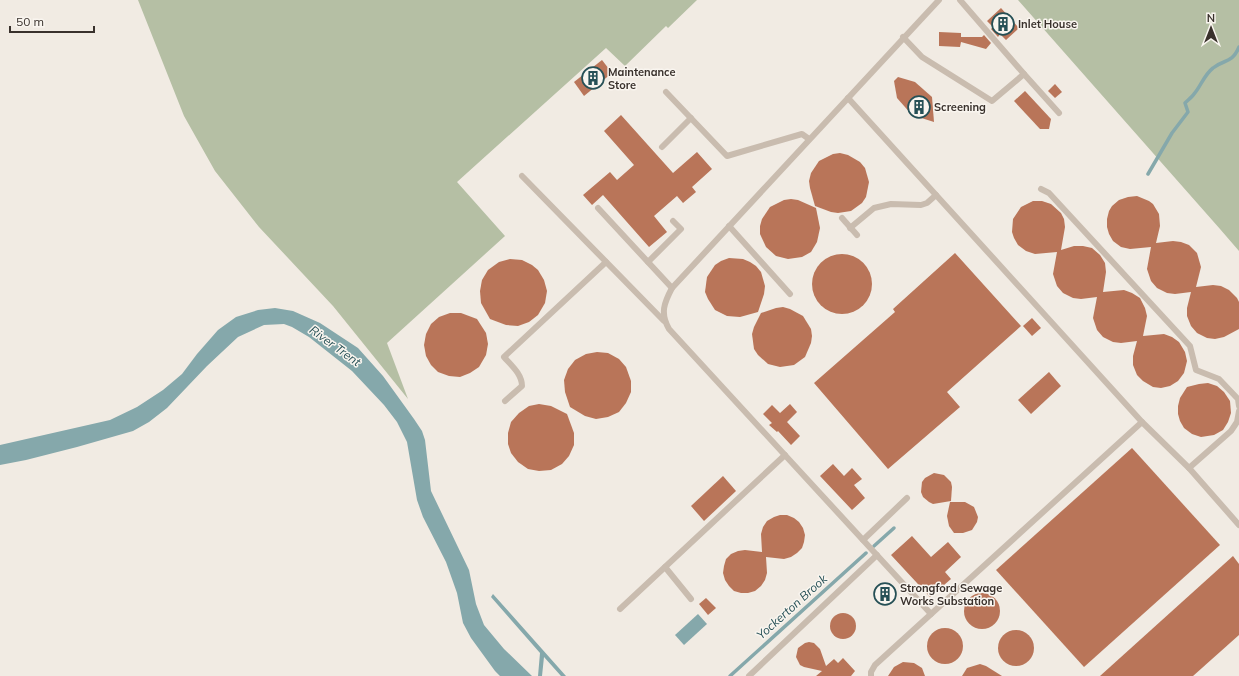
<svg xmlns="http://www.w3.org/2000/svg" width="1239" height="676" viewBox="0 0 1239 676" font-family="Mulish,sans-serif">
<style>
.green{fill:#b5bfa4}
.water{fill:#85a8ab}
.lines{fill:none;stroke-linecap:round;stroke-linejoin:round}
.stream{stroke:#85a8ab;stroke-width:3.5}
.building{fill:#b97559}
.lane{stroke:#c9bcaf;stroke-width:6}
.labels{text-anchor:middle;stroke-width:3;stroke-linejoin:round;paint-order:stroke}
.poi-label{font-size:11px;font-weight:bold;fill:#39312c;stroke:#f9f5ef;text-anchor:start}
.water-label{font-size:12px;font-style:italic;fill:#265056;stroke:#f9f5ef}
</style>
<rect width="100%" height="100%" fill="#f1ebe3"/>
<!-- green -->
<g class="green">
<polygon points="138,0 697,0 668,28 666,26 625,66 606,48 457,182 505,236 387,343 408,399 333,306 259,227 215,171 184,116"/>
<polygon points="1018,0 1239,0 1239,251 1220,229"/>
</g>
<!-- water -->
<g class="water">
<polygon points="275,308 293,311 320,323 358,348 383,376 414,419 422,431 425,440 431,491 469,570 476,604 484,625 504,649 532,676 500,676 495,671 471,638 463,623 457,593 446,562 423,517 417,500 407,442 397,422 384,405 352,371 309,337 292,327 284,324 264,325 238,337 207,366 167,408 149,422 133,431 77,447 26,460 0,465 0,445 110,420 137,407 163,390 182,374 197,354 218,330 236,317 258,310"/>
<polygon points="493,594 566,676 561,676 544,657 542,676 538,676 540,653 491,597"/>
<polygon points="698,614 707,624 684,645 675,635"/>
</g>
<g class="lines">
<!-- stream -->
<g class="stream">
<path d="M 1148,174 L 1172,133 L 1188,112 L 1185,103 C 1188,100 1192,97 1194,94 C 1201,86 1204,75 1213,68 C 1224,59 1232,64 1239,47"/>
<polyline points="874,546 894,528"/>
<polyline points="730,676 866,553"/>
</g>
</g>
<!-- building -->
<g class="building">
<polygon points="1001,8 1019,28 1006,40 1000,34 998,37 991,29 993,27 987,21"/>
<polygon points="939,32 961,33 961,37 982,37 984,35 991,43 986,49 961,42 960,47 939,46"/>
<polygon points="602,60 612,73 584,96 574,82"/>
<polygon points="898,77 915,82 932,97 934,122 912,115 897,98 894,81"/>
<polygon points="1055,84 1062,92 1055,98 1048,91"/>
<polygon points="1025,91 1051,119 1049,129 1040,129 1014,101"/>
<polygon points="621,115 673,173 697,152 712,169 692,187 696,192 683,203 677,196 654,216 667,232 649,247 603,195 592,205 583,195 610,172 617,180 634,165 604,131"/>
<polygon points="840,153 848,155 860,162 865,168 869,182 866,197 862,203 851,211 838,213 831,212 815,206 810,188 809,181 811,173 819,161 833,154"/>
<polygon points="1137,196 1149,201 1153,204 1159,214 1160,226 1156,243 1173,241 1181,242 1189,245 1197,253 1201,267 1196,287 1213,285 1221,286 1229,290 1237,298 1239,302 1239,329 1224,337 1215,339 1207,338 1197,333 1191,326 1187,316 1187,308 1191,292 1175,294 1167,293 1157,288 1151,281 1147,269 1151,247 1130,249 1121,247 1113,241 1109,234 1107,227 1107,219 1109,211 1112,206 1119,200 1128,197"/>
<polygon points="791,199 798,200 816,208 820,228 817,242 811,252 802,257 788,259 776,256 766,247 760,234 760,226 762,219 770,207 784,200"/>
<polygon points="1033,201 1042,201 1051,204 1061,213 1064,219 1065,227 1061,250 1074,246 1083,246 1092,248 1100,255 1105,263 1106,272 1103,292 1124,290 1132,293 1140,298 1145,308 1147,316 1143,336 1164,334 1172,337 1179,342 1185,352 1187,361 1184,373 1178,381 1170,386 1161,388 1153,387 1143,381 1137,375 1133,365 1133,356 1137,341 1121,343 1113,342 1103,337 1097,330 1093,318 1097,297 1081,299 1073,298 1063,293 1057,286 1053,274 1057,252 1035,254 1026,251 1018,245 1014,238 1012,232 1013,219 1021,207"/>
<polygon points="955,253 1021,326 947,392 960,407 888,469 814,383 895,312 893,309"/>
<circle cx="842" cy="284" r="30"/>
<polygon points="729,258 743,259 750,262 756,266 761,272 765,286 764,294 758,312 740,317 727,316 715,310 708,299 705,292 707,277 715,265 721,261"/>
<polygon points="510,259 522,260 532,265 538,270 544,280 547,291 545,303 538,315 529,322 518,326 506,325 490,319 481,303 480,291 482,280 488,270 499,262"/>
<polygon points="783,307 790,309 803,316 811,329 812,336 811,343 805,357 794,365 780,367 768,364 758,355 754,349 752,334 754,327 761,313 776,308"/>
<polygon points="450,313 461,313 477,319 486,333 488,344 486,355 479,367 470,373 460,377 449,376 438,372 431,365 426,356 424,345 426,334 431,324 439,317"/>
<polygon points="1032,318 1041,328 1032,336 1023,326"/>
<polygon points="597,352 608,353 619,359 626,367 631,381 631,392 626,403 619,412 608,417 596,419 585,416 570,407 565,392 564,380 568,369 575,360 586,354"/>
<polygon points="1049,372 1061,386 1031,414 1018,400"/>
<polygon points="1208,383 1217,386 1224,392 1230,401 1231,413 1228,422 1223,430 1214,435 1201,437 1192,434 1184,428 1180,421 1178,414 1178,406 1180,398 1187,387 1199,384"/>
<polygon points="539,404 551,406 567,414 574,433 574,445 569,456 562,464 551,470 539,471 528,469 518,462 511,453 508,444 508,433 511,422 519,413 529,406"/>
<polygon points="790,404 797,412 787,422 800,436 791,445 778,431 777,432 769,425 772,423 763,414 772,405 780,413"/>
<polygon points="1132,448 1220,545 1084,667 996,570"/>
<polygon points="833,464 844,476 852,468 862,479 854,485 865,498 852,510 820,476"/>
<polygon points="934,473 944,475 951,482 952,487 951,501 933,504 929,502 923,497 921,492 922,482 925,478"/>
<polygon points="723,476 736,491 704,521 691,506"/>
<polygon points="950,502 965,502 974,507 978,517 977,522 972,530 963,533 954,533 949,526 947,516"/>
<polygon points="780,515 787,515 794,518 799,522 803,528 805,535 804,542 802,548 797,553 791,557 784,559 766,557 767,573 765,580 761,586 755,591 748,593 741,593 734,591 729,586 725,580 723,573 724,566 726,559 731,554 738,551 745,550 762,552 761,534 763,527 767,521 774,517"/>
<polygon points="912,536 931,557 948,542 961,557 945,572 951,579 930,597 891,555"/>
<polygon points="1233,556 1239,564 1239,635 1193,676 1100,676"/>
<polygon points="884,584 895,596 888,602 886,601 882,605 874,597"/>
<circle cx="982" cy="611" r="18"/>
<polygon points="706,598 716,608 708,615 699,604"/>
<circle cx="843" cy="626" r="13"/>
<circle cx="945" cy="646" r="18"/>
<circle cx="1016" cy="648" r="18"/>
<polygon points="809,642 814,643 820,649 826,666 834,659 838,663 843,658 855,671 851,676 816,676 822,671 804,667 800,665 796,657 798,648 805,643"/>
<polygon points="903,662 914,663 922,668 925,676 888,676 894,667"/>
<polygon points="980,664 986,666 1002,676 962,676 967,668"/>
</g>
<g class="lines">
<!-- lane -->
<g class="lane">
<polyline points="903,37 922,57 992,101 1024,74 960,0"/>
<polyline points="1024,74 1059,113"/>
<polyline points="666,92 727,156 802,134 809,139"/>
<polyline points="848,98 1142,422 1189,468 1239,525"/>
<polyline points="662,147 691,118"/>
<polyline points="522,176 664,321"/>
<polyline points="1041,189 1049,193 1190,346 1196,370 1219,379 1238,399 1239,406"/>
<polyline points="598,208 672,288"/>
<polyline points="842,218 857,235"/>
<polyline points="729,226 790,294"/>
<polyline points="850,228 874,208 891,204 921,205 927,203 936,195"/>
<polyline points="648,262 681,229 673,221"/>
<path d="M 505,401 L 522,386 C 522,374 511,365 504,357 L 606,262"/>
<polyline points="1189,468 1231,431 1237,422 1239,411"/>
<polyline points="863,540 907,498"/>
<polyline points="665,567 691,599"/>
<polyline points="620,609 785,455"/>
<path d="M 931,614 L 669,329 C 660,313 664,303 672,288 L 939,0"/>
<polyline points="749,676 877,555"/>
<polyline points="871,676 871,672 875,665 1142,422"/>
</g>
</g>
<!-- icons -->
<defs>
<g id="building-ring" transform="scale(1.15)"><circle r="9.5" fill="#f9f5ef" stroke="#265056" stroke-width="1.5"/><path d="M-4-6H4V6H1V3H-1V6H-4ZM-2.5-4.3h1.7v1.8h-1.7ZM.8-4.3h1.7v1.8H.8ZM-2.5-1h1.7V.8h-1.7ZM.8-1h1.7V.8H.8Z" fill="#265056"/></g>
</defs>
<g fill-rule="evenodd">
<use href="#building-ring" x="1003" y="24"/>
<use href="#building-ring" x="593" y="78"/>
<use href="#building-ring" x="919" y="107"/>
<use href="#building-ring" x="885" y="594"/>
</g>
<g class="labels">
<!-- poi labels -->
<g class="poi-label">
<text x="1018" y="28">Inlet House</text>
<text x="608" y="76">Maintenance<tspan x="608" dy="13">Store</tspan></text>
<text x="934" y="111">Screening</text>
<text x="900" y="592">Strongford Sewage<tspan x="900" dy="13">Works Substation</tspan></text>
</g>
<!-- water labels -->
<g class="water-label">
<text transform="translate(335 346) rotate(36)" y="4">River Trent</text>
<text transform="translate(792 607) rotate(-42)" y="4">Yockerton Brook</text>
</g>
</g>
<!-- north arrow -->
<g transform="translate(1211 28)" stroke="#f9f5ef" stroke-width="3" paint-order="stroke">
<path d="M0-3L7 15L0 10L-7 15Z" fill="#39312c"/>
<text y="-6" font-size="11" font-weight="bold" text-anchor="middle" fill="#39312c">N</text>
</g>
<!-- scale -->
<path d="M10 26v6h84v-6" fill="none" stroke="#39312c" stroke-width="2"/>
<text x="16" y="26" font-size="12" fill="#39312c" stroke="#f9f5ef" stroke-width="3" paint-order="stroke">50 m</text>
</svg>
